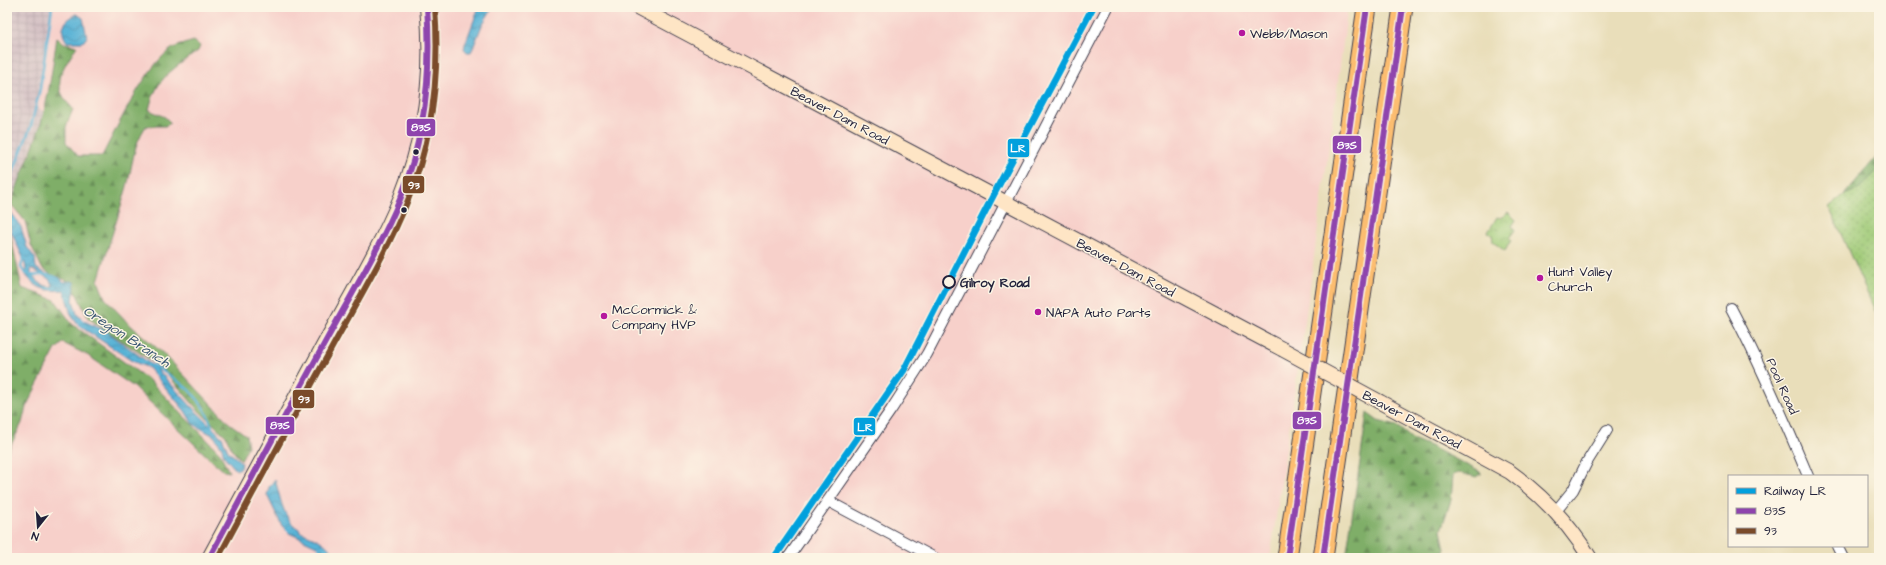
<svg xmlns="http://www.w3.org/2000/svg" width="1886" height="565" viewBox="0 0 1886 565" font-family="'Architects Daughter',sans-serif">
<style>
.built{fill:#f7d0ca}
.industrial{fill:url(#industrial-grid)}
.grass{fill:url(#grass-dots);stroke:#607659}
.forest{fill:url(#forest-firs);stroke:#506852}
.park{fill:url(#park-crowns);stroke:#607659}
.water{fill:url(#water-waves);stroke:#3e6a88;fill-rule:evenodd}
.lines{fill:none;stroke-linecap:round;stroke-linejoin:round}
.stream{stroke:#59b2d6;stroke-width:2.5}
.street-casing{stroke:#403e4e;stroke-width:12}
.secondary-casing{stroke:#403e4e;stroke-width:16}
.highway-casing{stroke:#403e4e;stroke-width:21}
.street{stroke:#fff;stroke-width:10}
.secondary{stroke:#fee5c5;stroke-width:14}
.highway{stroke:#fcbd6f;stroke-width:19}
.secondary-bridge-casing{stroke:#403e4e;stroke-width:16;stroke-linecap:butt}
.secondary-bridge{stroke:#fee5c5;stroke-width:14}
.bus-1-casing{stroke:#fcf5e5;stroke-width:9}
.bus-2-casing{stroke:#fcf5e5;stroke-width:9}
.bus-1{stroke:#8e44ad;stroke-width:6}
.bus-2{stroke:#7a4b2a;stroke-width:6}
.rail-1-casing{stroke:#fcf5e5;stroke-width:10}
.rail-1{stroke:#03a0dd;stroke-width:7}
.poi-dot{fill:#b5179e;stroke:#fcf5e5;stroke-width:1.5}
.bus-dot{fill:#22223b;stroke:#fcf5e5;stroke-width:1.5}
.stop-dot{fill:#fcf5e5;stroke:#22223b;stroke-width:2}
.labels{text-anchor:middle;stroke-width:3;stroke-linejoin:round;paint-order:stroke}
.poi-label{font-size:13px;fill:#22223b;stroke:#fcf5e5;text-anchor:start}
.street-label{font-size:13px;fill:#22223b;stroke:#fcf5e5}
.stop-label{font-size:13px;font-weight:bold;fill:#22223b;stroke:#fcf5e5;text-anchor:start}
.water-label{font-size:14px;font-style:italic;fill:#355471;stroke:#fcf5e5}
.line-badge{stroke:#fcf5e5;stroke-width:1.5}
.badge-label{font-size:11px;text-anchor:middle;font-weight:bold;fill:#fff}
</style>
<defs>
<pattern id="industrial-grid" width="8" height="8" patternUnits="userSpaceOnUse"><rect width="8" height="8" fill="#d2bec2"/><path d="M0 4h8M4 0v8" fill="none" stroke="#b4a3a8"/></pattern>
<pattern id="grass-dots" width="8" height="8" patternUnits="userSpaceOnUse"><rect width="8" height="8" fill="#9fca77"/><path d="M2 2h.1M6 6h.1" fill="none" stroke="#89ad68" stroke-width="1.8" stroke-linecap="round"/></pattern>
<pattern id="forest-firs" width="22" height="20" patternUnits="userSpaceOnUse"><rect width="22" height="20" fill="#7fae68"/><path d="M5 1l3.5 6h-7zM16 11l3.5 6h-7z" fill="#688d57"/></pattern>
<pattern id="park-crowns" width="20" height="18" patternUnits="userSpaceOnUse"><rect width="20" height="18" fill="#9fca77"/><path d="M2 6a3 3 0 1 1 6 0M12 15a3 3 0 1 1 6 0" fill="none" stroke="#89ad68"/></pattern>
<pattern id="water-waves" width="16" height="10" patternUnits="userSpaceOnUse"><rect width="16" height="10" fill="#59b2d6"/><path d="M0 5q4-4 8 0t8 0" fill="none" stroke="#4990af"/></pattern>
</defs>
<rect width="100%" height="100%" fill="#fcf5e5"/>
<filter id="ink" filterUnits="userSpaceOnUse"><feTurbulence type="fractalNoise" baseFrequency=".025" numOctaves="2"/><feDisplacementMap in="SourceGraphic" scale="8" xChannelSelector="R" yChannelSelector="G"/><feConvolveMatrix kernelMatrix="1 2 1 2 8 2 1 2 1" color-interpolation-filters="sRGB"/></filter>
<filter id="wash" filterUnits="userSpaceOnUse"><feTurbulence type="fractalNoise" baseFrequency=".012" numOctaves="4" result="noise"/><feDisplacementMap in="SourceGraphic" scale="16" xChannelSelector="R" yChannelSelector="G"/><feGaussianBlur stdDeviation="0.9" result="paint"/><feColorMatrix in="noise" values="0 0 0 0 0 0 0 0 0 0 0 0 0 0 0 0 0 1.4 0 .05"/><feComposite in="paint" operator="in"/></filter>
<g filter="url(#wash)">
<rect width="100%" height="100%" fill="#e9deba"/>
<!-- built -->
<polygon class="built" points="53,7 1348,7 1308,301 1270,558 7,558 7,211 45,112 37,108"/>
<!-- industrial -->
<polygon class="industrial" points="7,7 53,7 37,108 45,112 7,211"/>
<!-- grass -->
<polygon class="grass" points="1879,169 1879,320 1829,207 1844,195 1859,189"/>
<!-- forest -->
<g class="forest">
<path d="M 57,37 L 64,43 L 77,46 C 68,60 53,79 63,96 C 65,101 70,105 73,109 L 66,127 L 66,142 L 78,156 L 102,156 C 116,129 148,62 173,48 C 179,45 187,43 194,41 L 200,46 L 198,51 C 174,69 156,77 149,110 L 165,117 L 171,123 L 165,126 L 146,126 C 132,147 133,166 126,190 C 117,220 107,250 98,281 L 105,298 L 128,323 L 165,355 L 229,423 L 246,435 L 248,446 L 241,460 L 232,450 L 226,436 L 199,411 L 162,368 L 88,318 L 71,282 L 50,274 L 42,268 L 31,245 L 25,221 L 11,204 C 21,173 36,144 44,112 C 50,88 53,62 57,37 Z"/>
<polygon points="1879,154 1879,169 1859,189 1844,195"/>
<polygon points="7,229 10,233 22,288 55,300 72,324 150,381 220,453 229,472 224,471 210,459 134,387 87,355 63,343 56,349 34,391 26,407 22,423 7,453"/>
<polygon points="1367,413 1378,421 1397,426 1412,439 1430,446 1482,473 1477,477 1459,473 1453,475 1451,500 1441,530 1445,549 1441,558 1346,558"/>
</g>
<!-- park -->
<polygon class="park" points="1508,212 1516,220 1512,226 1515,230 1509,238 1511,240 1505,251 1493,242 1492,234 1488,232 1497,217 1501,218"/>
<!-- water -->
<g class="water">
<polygon points="479,7 493,7 482,25 473,48 471,52 467,52 464,49 465,44"/>
<path d="M 77,14 L 83,18 L 87,37 L 83,42 L 67,42 C 58,29 64,20 77,14 Z"/>
<path d="M 7,206 L 21,227 L 27,247 L 35,258 L 36,268 L 48,275 L 59,278 L 64,282 L 71,281 L 74,282 L 75,287 L 73,300 L 77,314 L 84,321 L 106,331 L 156,368 L 190,405 L 222,437 L 228,451 L 242,463 L 241,468 L 236,470 L 224,456 L 222,448 L 214,436 L 193,424 L 185,411 L 149,368 L 132,361 L 78,325 L 71,315 L 64,290 C 47,292 36,289 26,275 C 27,262 20,252 15,240 C 10,230 7,217 7,206 ZM 31,268 L 49,279 L 53,286 C 45,289 36,280 31,274 Z"/>
<path d="M 275,479 C 280,496 283,520 299,529 L 300,532 C 314,537 330,543 334,558 L 327,558 L 326,553 L 321,548 L 289,533 L 282,526 L 267,495 L 269,487 Z"/>
</g>
<g class="lines">
<!-- stream -->
<g class="stream">
<polyline points="7,187 31,126 40,89 52,7"/>
<path d="M 24,256 L 21,267 C 29,284 43,268 59,279"/>
<path d="M 153,365 C 181,382 202,395 212,427"/>
<polyline points="318,545 325,558"/>
</g>
</g>
</g>
<g filter="url(#ink)">
<g class="lines">
<!-- street casing -->
<g class="street-casing">
<g id="street">
<path d="M 1731,308 C 1760,363 1784,419 1808,476"/>
<polyline points="828,501 935,558"/>
<polyline points="1556,511 1573,490 1587,462 1607,430"/>
<polyline points="1837,546 1843,558"/>
<polyline points="788,558 891,410 927,354 1108,7"/>
</g>
</g>
<!-- secondary casing -->
<g class="secondary-casing">
<g id="secondary">
<polyline points="637,7 1282,349"/>
<path d="M 1380,402 L 1510,472 C 1543,496 1569,523 1590,558"/>
<path d="M 209,558 C 246,489 284,419 321,350 C 348,300 379,250 401,197 C 425,137 434,71 427,7"/>
</g>
</g>
<!-- highway casing -->
<g class="highway-casing">
<g id="highway">
<polyline points="1287,558 1367,7"/>
<polyline points="1323,558 1403,7"/>
</g>
</g>
<!-- street -->
<use href="#street" class="street"/>
<!-- secondary -->
<use href="#secondary" class="secondary"/>
<!-- highway -->
<use href="#highway" class="highway"/>
<!-- secondary-bridge casing -->
<g class="secondary-bridge-casing">
<polyline id="secondary-bridge" points="1282,349 1380,402"/>
</g>
<!-- secondary-bridge -->
<use href="#secondary-bridge" class="secondary-bridge"/>
<!-- bus-1 casing -->
<g class="bus-1-casing">
<g id="bus-1">
<path d="M 209,558 C 246,489 283,419 321,350 C 348,300 379,250 401,197 C 425,136 432,72 427,7"/>
<polyline points="1287,558 1367,7"/>
<polyline points="1323,558 1403,7"/>
</g>
</g>
<!-- bus-2 casing -->
<g class="bus-2-casing">
<path id="bus-2" d="M 218,558 C 255,490 291,421 329,353 C 356,303 387,253 408,200 C 433,138 440,73 435,7"/>
</g>
<!-- bus-1 -->
<use href="#bus-1" class="bus-1"/>
<!-- bus-2 -->
<use href="#bus-2" class="bus-2"/>
<!-- rail-1 casing -->
<g class="rail-1-casing">
<polyline id="rail-1" points="774,558 904,370 993,196 1093,7"/>
</g>
<!-- rail-1 -->
<use href="#rail-1" class="rail-1"/>
</g>
</g>
<!-- markers -->
<g class="poi-dot">
<circle cx="1242" cy="33" r="4"/>
<circle cx="1540" cy="278" r="4"/>
<circle cx="1038" cy="312" r="4"/>
<circle cx="604" cy="316" r="4"/>
</g>
<g class="bus-dot">
<circle cx="416" cy="152" r="3.5"/>
<circle cx="404" cy="210" r="3.5"/>
</g>
<circle class="stop-dot" cx="949" cy="282" r="6"/>
<g class="labels">
<!-- poi labels -->
<g class="poi-label">
<text x="1250" y="38">Webb/Mason</text>
<text x="1548" y="276">Hunt Valley<tspan x="1548" dy="15">Church</tspan></text>
<text x="612" y="314">McCormick &amp;<tspan x="612" dy="15">Company HVP</tspan></text>
<text x="1046" y="317">NAPA Auto Parts</text>
</g>
<!-- street labels -->
<g class="street-label">
<text transform="translate(840 115) rotate(28)" y="5">Beaver Dam Road</text>
<text transform="translate(1126 267) rotate(28)" y="5">Beaver Dam Road</text>
<text transform="translate(1783 386) rotate(66)" y="5">Pool Road</text>
<text transform="translate(1412 419) rotate(28)" y="5">Beaver Dam Road</text>
</g>
<!-- stop labels -->
<g class="stop-label">
<text x="960" y="287">Gilroy Road</text>
</g>
<!-- water labels -->
<g class="water-label">
<text transform="translate(127 336) rotate(33)" y="5">Oregon Branch</text>
</g>
</g>
<g class="line-badge">
<rect x="406" y="118" width="30" height="19" rx="4" fill="#8e44ad"/>
<rect x="1332" y="135" width="30" height="19" rx="4" fill="#8e44ad"/>
<rect x="1007" y="138" width="23" height="20" rx="4" fill="#03a0dd"/>
<rect x="402" y="175" width="23" height="19" rx="4" fill="#7a4b2a"/>
<rect x="292" y="389" width="23" height="20" rx="4" fill="#7a4b2a"/>
<rect x="1292" y="411" width="30" height="19" rx="4" fill="#8e44ad"/>
<rect x="265" y="416" width="30" height="19" rx="4" fill="#8e44ad"/>
<rect x="853" y="417" width="23" height="19" rx="4" fill="#03a0dd"/>
</g>
<g class="badge-label">
<text x="421" y="131">83S</text>
<text x="1347" y="149">83S</text>
<text x="1018" y="152">LR</text>
<text x="414" y="189">93</text>
<text x="304" y="403">93</text>
<text x="1307" y="424">83S</text>
<text x="280" y="429">83S</text>
<text x="865" y="431">LR</text>
</g>
<!-- margin -->
<rect width="1886" height="565" fill="none" stroke="#fcf5e5" stroke-width="24"/>
<!-- legend -->
<rect x="1728" y="475" width="140" height="72" fill="#fcf5e5" stroke="#a5a1a1"/>
<rect x="1736" y="488" width="20" height="6" fill="#03a0dd" stroke="#a5a1a1"/>
<text x="1764" y="495" font-size="12" fill="#22223b">Railway LR</text>
<rect x="1736" y="508" width="20" height="6" fill="#8e44ad" stroke="#a5a1a1"/>
<text x="1764" y="515" font-size="12" fill="#22223b">83S</text>
<rect x="1736" y="528" width="20" height="6" fill="#7a4b2a" stroke="#a5a1a1"/>
<text x="1764" y="535" font-size="12" fill="#22223b">93</text>
<!-- north arrow -->
<g transform="translate(38 527) rotate(197)" stroke="#fcf5e5" stroke-width="3" paint-order="stroke">
<path d="M0-3L7 15L0 10L-7 15Z" fill="#22223b"/>
<text y="-6" font-size="11" font-weight="bold" text-anchor="middle" fill="#22223b">N</text>
</g>
</svg>
